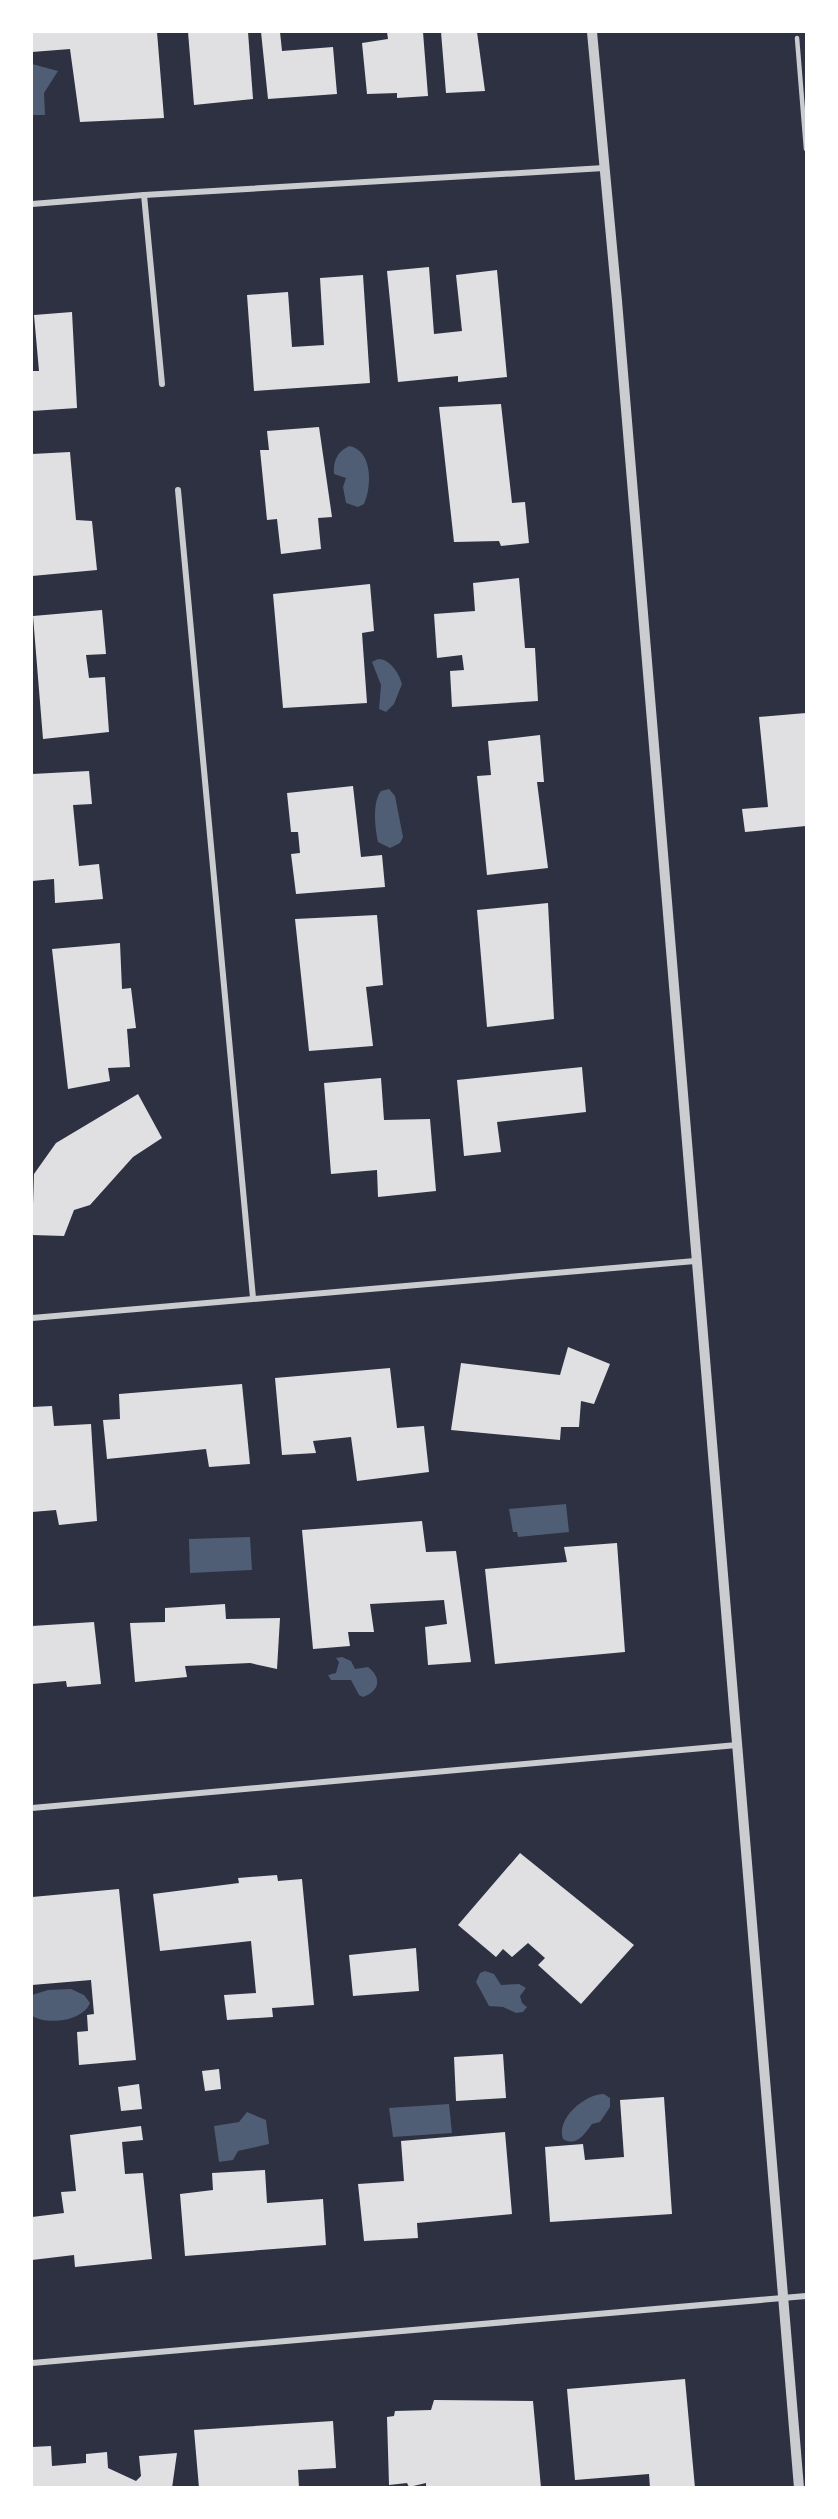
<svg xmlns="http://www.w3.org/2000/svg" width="838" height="2519" viewBox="0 0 838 2519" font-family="Raleway,sans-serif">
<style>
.water{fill:#4f5d75}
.building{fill:#e0e0e3}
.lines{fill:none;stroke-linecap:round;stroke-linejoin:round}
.service{stroke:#caccd0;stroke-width:4.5}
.minor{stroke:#caccd0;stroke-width:6}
.tertiary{stroke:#caccd0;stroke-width:10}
</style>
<rect width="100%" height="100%" fill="#2d3142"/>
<!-- water -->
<g class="water">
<polygon points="32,64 58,71 44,93 45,115 32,115"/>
<path d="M 349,446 C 373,450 372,487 364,504 L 358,507 L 346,503 L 343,487 L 346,478 L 334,474 C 333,461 337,452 349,446 Z"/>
<path d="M 378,659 C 390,659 399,673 402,684 L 394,704 L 386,712 L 379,709 L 381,685 L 372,662 Z"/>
<path d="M 389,789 L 395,796 L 403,837 L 400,843 L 390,848 L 378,842 C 375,829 372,802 381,791 Z"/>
<polygon points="566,1504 569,1532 518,1537 517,1532 513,1532 509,1509"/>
<polygon points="250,1537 252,1570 190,1573 189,1539"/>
<path d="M 342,1657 L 351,1661 L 355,1669 L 368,1667 C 382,1678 380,1691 363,1697 L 359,1695 L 351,1680 L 331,1680 L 328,1675 L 336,1673 L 339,1662 L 336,1658 Z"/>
<polygon points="485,1971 494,1974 501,1985 519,1984 526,1988 520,1996 522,2003 527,2007 523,2012 516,2013 503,2007 489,2006 476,1982 480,1973"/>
<path d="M 71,1989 L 84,1995 L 90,2003 C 82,2022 47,2025 32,2016 L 32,1995 L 48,1990 Z"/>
<path d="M 604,2094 L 610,2098 L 610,2107 L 600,2122 L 592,2124 C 584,2135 576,2147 563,2139 C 556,2118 585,2094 604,2094 Z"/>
<polygon points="449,2104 452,2133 393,2137 389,2108"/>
<polygon points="247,2112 266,2120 269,2144 238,2151 233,2160 219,2162 214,2126 239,2122"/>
</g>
<!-- building -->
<g class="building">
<polygon points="32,32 157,32 164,118 80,122 70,49 32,52"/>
<polygon points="188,32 248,32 253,99 194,105"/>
<polygon points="261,32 280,32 282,51 333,47 337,94 268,99"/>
<polygon points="387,32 423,32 428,96 397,98 397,93 367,94 362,43 388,39"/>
<polygon points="441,32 477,32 485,91 446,93"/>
<polygon points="429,267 434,334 462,331 456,275 497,270 507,377 458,382 458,376 398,382 387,271"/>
<polygon points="363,275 370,383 254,391 247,295 288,292 292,347 324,345 320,278"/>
<polygon points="72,312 77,408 32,411 32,371 39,371 34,315"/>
<polygon points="501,404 512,503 525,502 529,543 501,546 499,541 454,542 439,407"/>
<polygon points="319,427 332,517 318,518 321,549 281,554 277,519 267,520 260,450 269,450 267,431"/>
<polygon points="70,452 76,520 92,521 97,570 32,576 32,454"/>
<polygon points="519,578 525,648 535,648 538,701 452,707 450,671 464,670 462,655 437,658 434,614 475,611 473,583"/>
<polygon points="370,584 374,631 362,633 367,703 283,708 273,594"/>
<polygon points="102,610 106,654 86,655 89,678 105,677 109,732 43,739 33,616"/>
<polygon points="806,713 806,826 745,832 742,809 768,807 759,717"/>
<polygon points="540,735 544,782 537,782 548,868 487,875 477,776 491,775 488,741"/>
<polygon points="89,771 92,804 73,805 79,866 99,864 103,899 55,903 54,879 32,881 32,774"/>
<polygon points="353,786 361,857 382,855 385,887 296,894 291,854 300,853 298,832 291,832 287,793"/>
<polygon points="548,903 554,1019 487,1027 477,910"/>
<polygon points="377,915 383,985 366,987 373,1046 309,1051 295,919"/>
<polygon points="120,943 122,989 131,988 136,1028 127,1029 130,1067 108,1068 110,1081 68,1089 52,949"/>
<polygon points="582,1067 586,1112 497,1122 501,1152 464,1156 457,1080"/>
<polygon points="381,1078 384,1120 430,1119 436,1191 378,1197 377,1170 331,1174 324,1083"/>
<polygon points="138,1094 162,1138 133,1157 90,1205 74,1210 64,1236 32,1235 34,1174 56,1143"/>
<polygon points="568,1347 610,1364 594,1404 581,1401 579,1427 561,1427 560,1440 451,1430 461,1363 560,1375"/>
<polygon points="390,1368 397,1428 424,1426 429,1472 357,1481 351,1437 313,1441 316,1453 282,1455 275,1378"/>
<polygon points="242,1384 250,1464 209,1467 206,1449 107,1459 103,1420 120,1419 119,1394"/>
<polygon points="52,1406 54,1426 91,1424 97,1521 59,1525 56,1510 32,1512 32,1407"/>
<polygon points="422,1521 426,1552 456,1551 471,1662 428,1665 425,1627 447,1624 444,1600 370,1604 374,1632 348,1632 350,1646 313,1649 302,1530"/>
<polygon points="617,1543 625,1652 495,1664 485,1569 567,1562 564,1547"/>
<polygon points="225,1604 226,1619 280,1618 277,1669 250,1663 185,1666 187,1677 135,1682 130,1623 165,1622 165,1608"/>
<polygon points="94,1622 101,1684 67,1687 66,1681 32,1684 32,1626"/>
<polygon points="520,1853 634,1945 581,2004 538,1965 545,1958 528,1943 512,1957 503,1949 496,1957 458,1925"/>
<polygon points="277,1875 278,1881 302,1879 314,2005 272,2008 273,2017 227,2020 224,1995 256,1993 251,1941 160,1951 153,1894 239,1883 238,1878"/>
<polygon points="119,1889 136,2060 79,2065 77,2032 88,2031 87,2015 94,2014 91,1980 32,1985 32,1897"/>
<polygon points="416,1948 419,1991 353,1996 349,1955"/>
<polygon points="503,2054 506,2098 456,2101 454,2057"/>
<polygon points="219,2069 221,2089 205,2091 202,2071"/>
<polygon points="139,2084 142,2109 121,2111 118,2087"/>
<polygon points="664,2097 672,2214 550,2222 545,2147 583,2144 585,2160 624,2157 620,2100"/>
<polygon points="141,2126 143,2140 122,2142 125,2174 143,2173 152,2259 75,2267 74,2255 32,2260 32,2217 64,2213 61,2192 76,2191 70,2135"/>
<polygon points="505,2132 512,2214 417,2223 418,2238 364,2241 358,2184 404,2181 401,2141"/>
<polygon points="265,2170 267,2203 323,2199 326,2245 185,2256 180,2194 213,2190 212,2173"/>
<polygon points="685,2379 695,2488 650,2488 649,2474 575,2480 567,2389"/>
<polygon points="434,2400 533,2401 541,2488 426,2488 426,2483 409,2487 407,2483 389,2485 387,2417 394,2416 395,2411 431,2410"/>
<polygon points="333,2421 336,2468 298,2470 299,2488 199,2488 194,2430"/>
<polygon points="51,2446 52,2466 86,2463 86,2454 107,2452 108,2468 136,2481 141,2476 139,2456 177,2453 172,2488 32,2488 32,2447"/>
</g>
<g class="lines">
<!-- service -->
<polyline class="service" points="797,38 806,149"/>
<!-- minor -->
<g class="minor">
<polyline points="144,195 162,384"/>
<polyline points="32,204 144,195 604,168"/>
<polyline points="178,490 253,1298"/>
<polyline points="32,1318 695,1261"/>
<polyline points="32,1808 737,1745"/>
<polyline points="32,2363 806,2296"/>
</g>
<!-- tertiary -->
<polyline class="tertiary" points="592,32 617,301 799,2488"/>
</g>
<!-- border -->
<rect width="838" height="2519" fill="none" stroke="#ffffff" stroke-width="66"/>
</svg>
